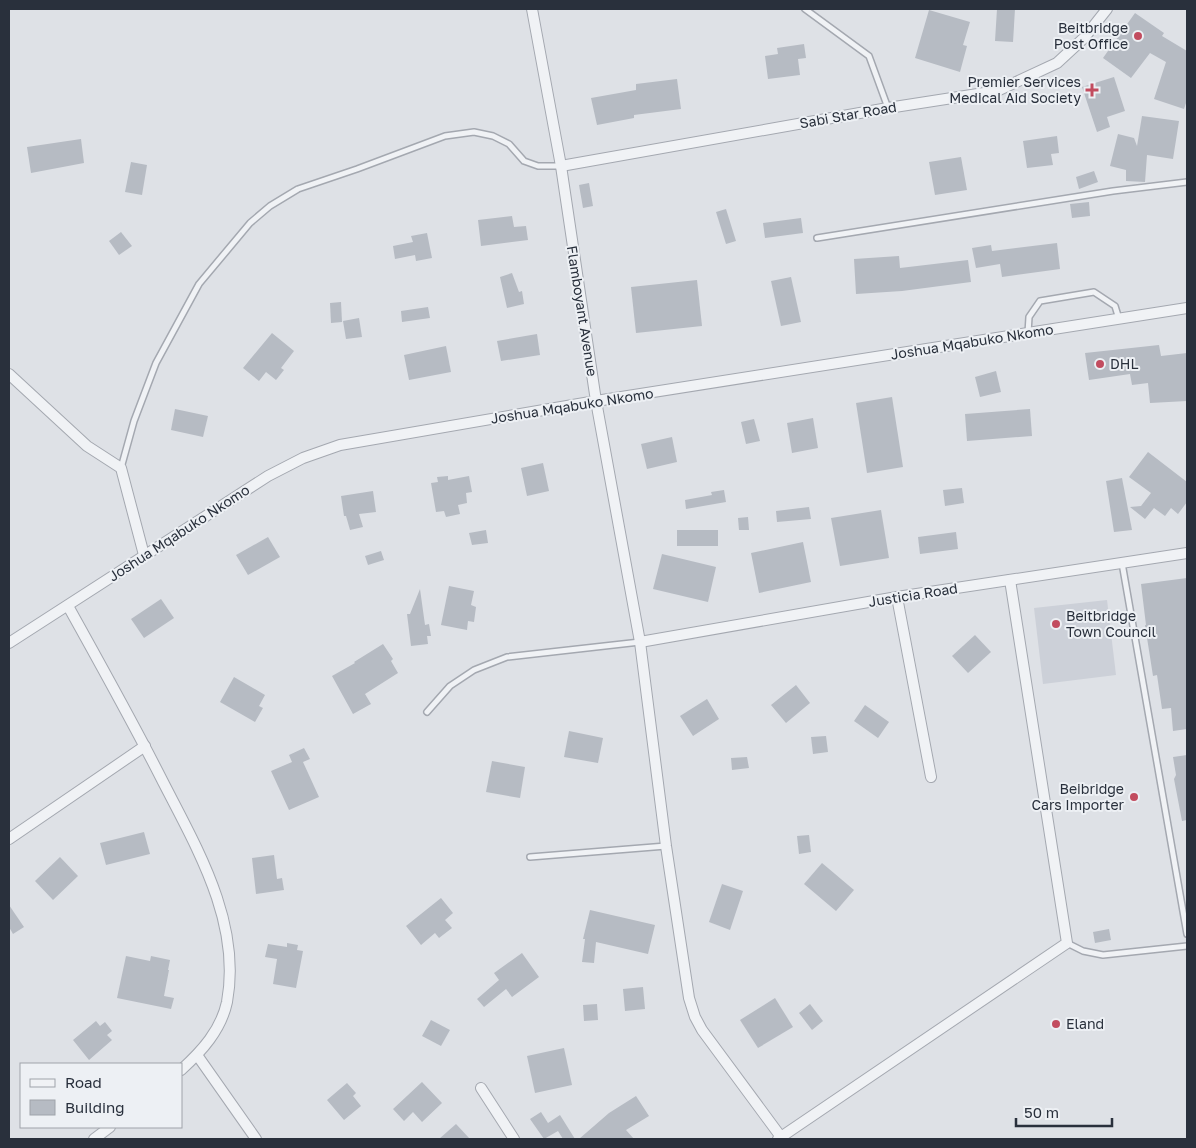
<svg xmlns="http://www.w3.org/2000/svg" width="1196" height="1148" viewBox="0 0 1196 1148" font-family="'Golos Text',sans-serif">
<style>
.built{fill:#ccd0d8}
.building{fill:#b6bbc3}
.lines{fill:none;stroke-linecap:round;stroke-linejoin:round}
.lane-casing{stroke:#a4a8b0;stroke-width:8}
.street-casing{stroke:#a4a8b0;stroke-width:12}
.lane{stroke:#f0f2f5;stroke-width:5}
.street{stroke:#f0f2f5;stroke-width:10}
.poi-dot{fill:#c24c5f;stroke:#edf0f4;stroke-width:2}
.labels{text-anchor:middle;stroke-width:4;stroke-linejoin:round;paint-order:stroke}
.poi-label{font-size:14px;fill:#29303c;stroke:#edf0f4;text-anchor:end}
.street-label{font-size:14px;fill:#29303c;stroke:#edf0f4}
</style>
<rect width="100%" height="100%" fill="#dee1e6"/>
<!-- built -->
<polygon class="built" points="1107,600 1116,675 1043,684 1034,608"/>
<!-- building -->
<g class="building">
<polygon points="997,9 1015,9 1013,42 995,41"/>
<polygon points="929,10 970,22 963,45 967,46 960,72 915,58"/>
<polygon points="1135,13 1164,33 1162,36 1187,51 1187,100 1184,109 1154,99 1166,62 1150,53 1131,78 1103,58"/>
<polygon points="804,44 806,58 798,59 800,75 768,79 765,56 778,54 777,48"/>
<polygon points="1114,77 1125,111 1107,117 1110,127 1097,132 1082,87"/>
<polygon points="677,79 681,109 634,115 634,118 597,125 591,98 636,90 636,84"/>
<polygon points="1142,116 1179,121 1173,159 1147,155 1145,182 1126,181 1126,170 1110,166 1118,134 1134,138 1137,146"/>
<polygon points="1057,136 1059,153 1051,154 1053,165 1027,168 1023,141"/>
<polygon points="81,139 84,163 31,173 27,147"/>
<polygon points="961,157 967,190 935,195 929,162"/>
<polygon points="131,162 147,165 142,195 125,192"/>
<polygon points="1094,171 1098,182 1079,189 1076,177"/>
<polygon points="589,183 593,206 583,208 579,185"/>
<polygon points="1089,202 1090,216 1072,218 1070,204"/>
<polygon points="726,209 736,241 726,244 716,212"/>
<polygon points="512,216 514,227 526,226 528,240 481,246 478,220"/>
<polygon points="801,218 803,233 765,238 763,223"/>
<polygon points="121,232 132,246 119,255 109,241"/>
<polygon points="427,233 432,258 416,261 415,255 395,259 393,246 413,242 411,236"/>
<polygon points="1057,243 1060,269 1002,277 1000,264 976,268 972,248 991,245 992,251"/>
<polygon points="899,256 900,268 968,260 971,282 902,291 856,294 854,259"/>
<polygon points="512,273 519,292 522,291 524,304 507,308 500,277"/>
<polygon points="791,277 801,322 781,326 771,281"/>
<polygon points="697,280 702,326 636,333 631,287"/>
<polygon points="341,302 342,322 331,323 330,303"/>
<polygon points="428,307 430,318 402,322 401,311"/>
<polygon points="359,318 362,337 346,339 343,321"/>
<polygon points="272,333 294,351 281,368 284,370 276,380 266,372 259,381 243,368"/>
<polygon points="537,334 540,355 501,361 497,341"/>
<polygon points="1159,345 1161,356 1187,353 1187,401 1150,403 1148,383 1132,385 1130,374 1089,380 1085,353"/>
<polygon points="446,346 451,372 409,380 404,355"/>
<polygon points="996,371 1001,392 980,397 975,377"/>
<polygon points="892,397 903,467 867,473 856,403"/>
<polygon points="175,409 208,416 203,437 171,430"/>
<polygon points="1030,409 1032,436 967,441 965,414"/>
<polygon points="813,418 818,448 792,453 787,423"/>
<polygon points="754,419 760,441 746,444 741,422"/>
<polygon points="672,437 677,462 647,469 641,444"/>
<polygon points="1148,452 1187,482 1187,502 1178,514 1171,508 1165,516 1154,508 1145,519 1130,507 1141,506 1151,493 1129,477"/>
<polygon points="543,463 549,491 527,496 521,468"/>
<polygon points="448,476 448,480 469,476 472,492 466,493 467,503 458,505 460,514 446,517 444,511 436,512 431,483 438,482 437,477"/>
<polygon points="1122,478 1132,530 1114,532 1106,481"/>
<polygon points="962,488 964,503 945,506 943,490"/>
<polygon points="724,490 726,502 686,509 685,500 712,495 711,492"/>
<polygon points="373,491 376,512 359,514 363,527 350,530 346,516 344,516 341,496"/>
<polygon points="809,507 811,519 777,522 776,511"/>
<polygon points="881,510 889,558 840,566 831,518"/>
<polygon points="748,517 749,530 739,530 738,518"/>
<polygon points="486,530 488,543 472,545 469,533"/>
<rect x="677" y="530" width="41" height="16"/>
<polygon points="956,532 958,549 920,554 918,537"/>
<polygon points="268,537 280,557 248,575 236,555"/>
<polygon points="803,542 811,582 759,593 751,553"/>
<polygon points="381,551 384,560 368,565 365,556"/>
<polygon points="662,554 716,567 708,602 653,589"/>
<polygon points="1187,578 1187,729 1173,731 1171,708 1162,709 1157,675 1153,676 1145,625 1146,625 1141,584"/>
<polygon points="449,586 474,591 471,605 476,607 474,622 468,621 467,630 441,625"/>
<polygon points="420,589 425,625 429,624 431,636 427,636 428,644 411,646 407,614 410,614"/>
<polygon points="161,599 174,618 144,638 131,619"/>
<polygon points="975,635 991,652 968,673 952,656"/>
<polygon points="383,644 393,659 391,661 398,673 365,694 371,704 353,714 332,676 355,663 354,662"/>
<polygon points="234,677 265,695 259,706 263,708 255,722 220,702"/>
<polygon points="796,685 810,703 786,723 771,705"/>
<polygon points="707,699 719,719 693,736 680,716"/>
<polygon points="865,705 889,722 878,738 854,721"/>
<polygon points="569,731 603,738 598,763 564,757"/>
<polygon points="826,736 828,752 813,754 811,737"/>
<polygon points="304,748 310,759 303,762 319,797 289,810 271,771 292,762 289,755"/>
<polygon points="1187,755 1187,820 1182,821 1174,779 1176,775 1173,757"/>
<polygon points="747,757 749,768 732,770 731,758"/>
<polygon points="492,761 525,767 520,798 486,792"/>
<polygon points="144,832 150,854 106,865 100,843"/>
<polygon points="809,835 811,852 799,854 797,836"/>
<polygon points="274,855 277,879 282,878 284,890 256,894 252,858"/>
<polygon points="60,857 78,876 53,900 35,881"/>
<polygon points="822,863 854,890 836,911 804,884"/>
<polygon points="722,884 743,891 730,930 709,922"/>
<polygon points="441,898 453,913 445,920 452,928 439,938 435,933 421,945 406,926"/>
<polygon points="9,905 24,927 13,934 9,927"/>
<polygon points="590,910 655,925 648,954 596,942 594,963 582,962 585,939 583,939"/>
<polygon points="1109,929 1111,940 1095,943 1093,932"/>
<polygon points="287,943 298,945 297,950 303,951 296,988 273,984 277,959 265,957 268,944 287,947"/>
<polygon points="522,953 539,977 512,997 506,989 484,1007 477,999 499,980 494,973"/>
<polygon points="126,956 150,961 151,956 170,960 168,970 169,970 164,996 174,998 171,1009 117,998"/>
<polygon points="643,987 645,1009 625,1011 623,989"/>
<polygon points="775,998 793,1027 758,1048 740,1020"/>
<polygon points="597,1004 598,1020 584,1021 583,1005"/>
<polygon points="810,1004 823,1021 812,1030 799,1013"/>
<polygon points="431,1020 450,1030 441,1046 422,1036"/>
<polygon points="96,1021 100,1026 105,1022 112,1031 107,1035 112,1040 89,1060 73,1040"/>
<polygon points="564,1048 572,1085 535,1093 527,1056"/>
<polygon points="422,1082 442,1103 422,1122 413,1112 404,1121 393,1109"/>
<polygon points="347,1083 356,1093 353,1096 361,1106 344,1120 327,1100"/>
<polygon points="636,1096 649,1116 626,1130 634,1139 579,1139 609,1113"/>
<polygon points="541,1112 548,1123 560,1115 575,1139 563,1139 558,1131 544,1139 530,1119"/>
<polygon points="456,1124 470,1139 439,1139"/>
</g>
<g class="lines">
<!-- lane casing -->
<g class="lane-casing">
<g id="lane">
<polyline points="805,9 869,56 888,108"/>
<polyline points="817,238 1113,191 1187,182"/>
<polyline points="1028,333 1029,317 1040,301 1094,292 1115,306 1119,319"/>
<polyline points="121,468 134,421 156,363 199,284 250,223 270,206 298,189 357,169 445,136 474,132 493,136 509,144 524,161 538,166 561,166"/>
<polyline points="1122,563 1187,934"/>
<polyline points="427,712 450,686 474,670 507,657 640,642"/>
<polyline points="530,857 666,846"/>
<polyline points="1067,943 1083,951 1103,955 1187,946"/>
</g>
</g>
<!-- street casing -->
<g class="street-casing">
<g id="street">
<polyline points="532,9 561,166 596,401 640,642 666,846 689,998 695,1017 702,1030 781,1137"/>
<polyline points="561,166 888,108 997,91 1057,63 1084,38 1107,9"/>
<polyline points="9,374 87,446 121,468 144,555"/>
<polyline points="897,597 931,777"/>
<path d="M 68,606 C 99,662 131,719 160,776 C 195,845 242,921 227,1002 C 221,1030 202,1051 181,1070"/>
<polyline points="640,642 897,597 1187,553"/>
<polyline points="9,643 268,476 303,458 340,445 596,401 1187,308"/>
<polyline points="9,839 145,746"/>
<polyline points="197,1055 256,1139"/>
<polyline points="481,1088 514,1139"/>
<polyline points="94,1139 110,1127"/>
<polyline points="778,1139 1067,943 1010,580"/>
</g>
</g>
<!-- lane -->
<use href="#lane" class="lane"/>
<!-- street -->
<use href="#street" class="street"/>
</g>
<!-- markers -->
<g class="poi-dot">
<circle cx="1138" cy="36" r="5"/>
<path d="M1089.5 82.5h5v5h5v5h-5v5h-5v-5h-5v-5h5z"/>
<circle cx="1100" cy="364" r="5"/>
<circle cx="1056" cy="624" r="5"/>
<circle cx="1134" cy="797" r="5"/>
<circle cx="1056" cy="1024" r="5"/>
</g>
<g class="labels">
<!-- poi labels -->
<g class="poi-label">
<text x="1128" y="33">Beitbridge<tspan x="1128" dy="16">Post Office</tspan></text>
<text x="1081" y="87">Premier Services<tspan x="1081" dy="16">Medical Aid Society</tspan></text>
<text x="1110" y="369" text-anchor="start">DHL</text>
<text x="1066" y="621" text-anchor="start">Beitbridge<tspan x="1066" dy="16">Town Council</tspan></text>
<text x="1124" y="794">Beibridge<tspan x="1124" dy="16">Cars Importer</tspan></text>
<text x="1066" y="1029" text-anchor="start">Eland</text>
</g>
<!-- street labels -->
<g class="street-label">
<text transform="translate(848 115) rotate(-10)" y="5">Sabi Star Road</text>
<text transform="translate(582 311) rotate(81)" y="5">Flamboyant Avenue</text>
<text transform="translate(972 342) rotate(-9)" y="5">Joshua Mqabuko Nkomo</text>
<text transform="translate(572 406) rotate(-9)" y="5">Joshua Mqabuko Nkomo</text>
<text transform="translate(179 533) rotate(-33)" y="5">Joshua Mqabuko Nkomo</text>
<text transform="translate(913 595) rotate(-9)" y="5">Justicia Road</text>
</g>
</g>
<!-- border -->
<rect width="1196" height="1148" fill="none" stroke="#29303c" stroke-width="20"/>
<!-- legend -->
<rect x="20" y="1063" width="162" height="65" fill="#edf0f4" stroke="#9fa3aa"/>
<rect x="30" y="1079" width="25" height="8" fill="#f0f2f5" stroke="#9fa3aa"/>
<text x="65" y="1088" font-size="15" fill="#29303c">Road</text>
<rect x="30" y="1100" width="25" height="15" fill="#b6bbc3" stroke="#9fa3aa"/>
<text x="65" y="1113" font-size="15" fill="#29303c">Building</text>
<!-- scale -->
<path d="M1016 1118v8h96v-8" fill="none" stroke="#29303c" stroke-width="2.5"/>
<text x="1024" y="1118" font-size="15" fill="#29303c" stroke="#edf0f4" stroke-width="4" paint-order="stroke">50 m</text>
</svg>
